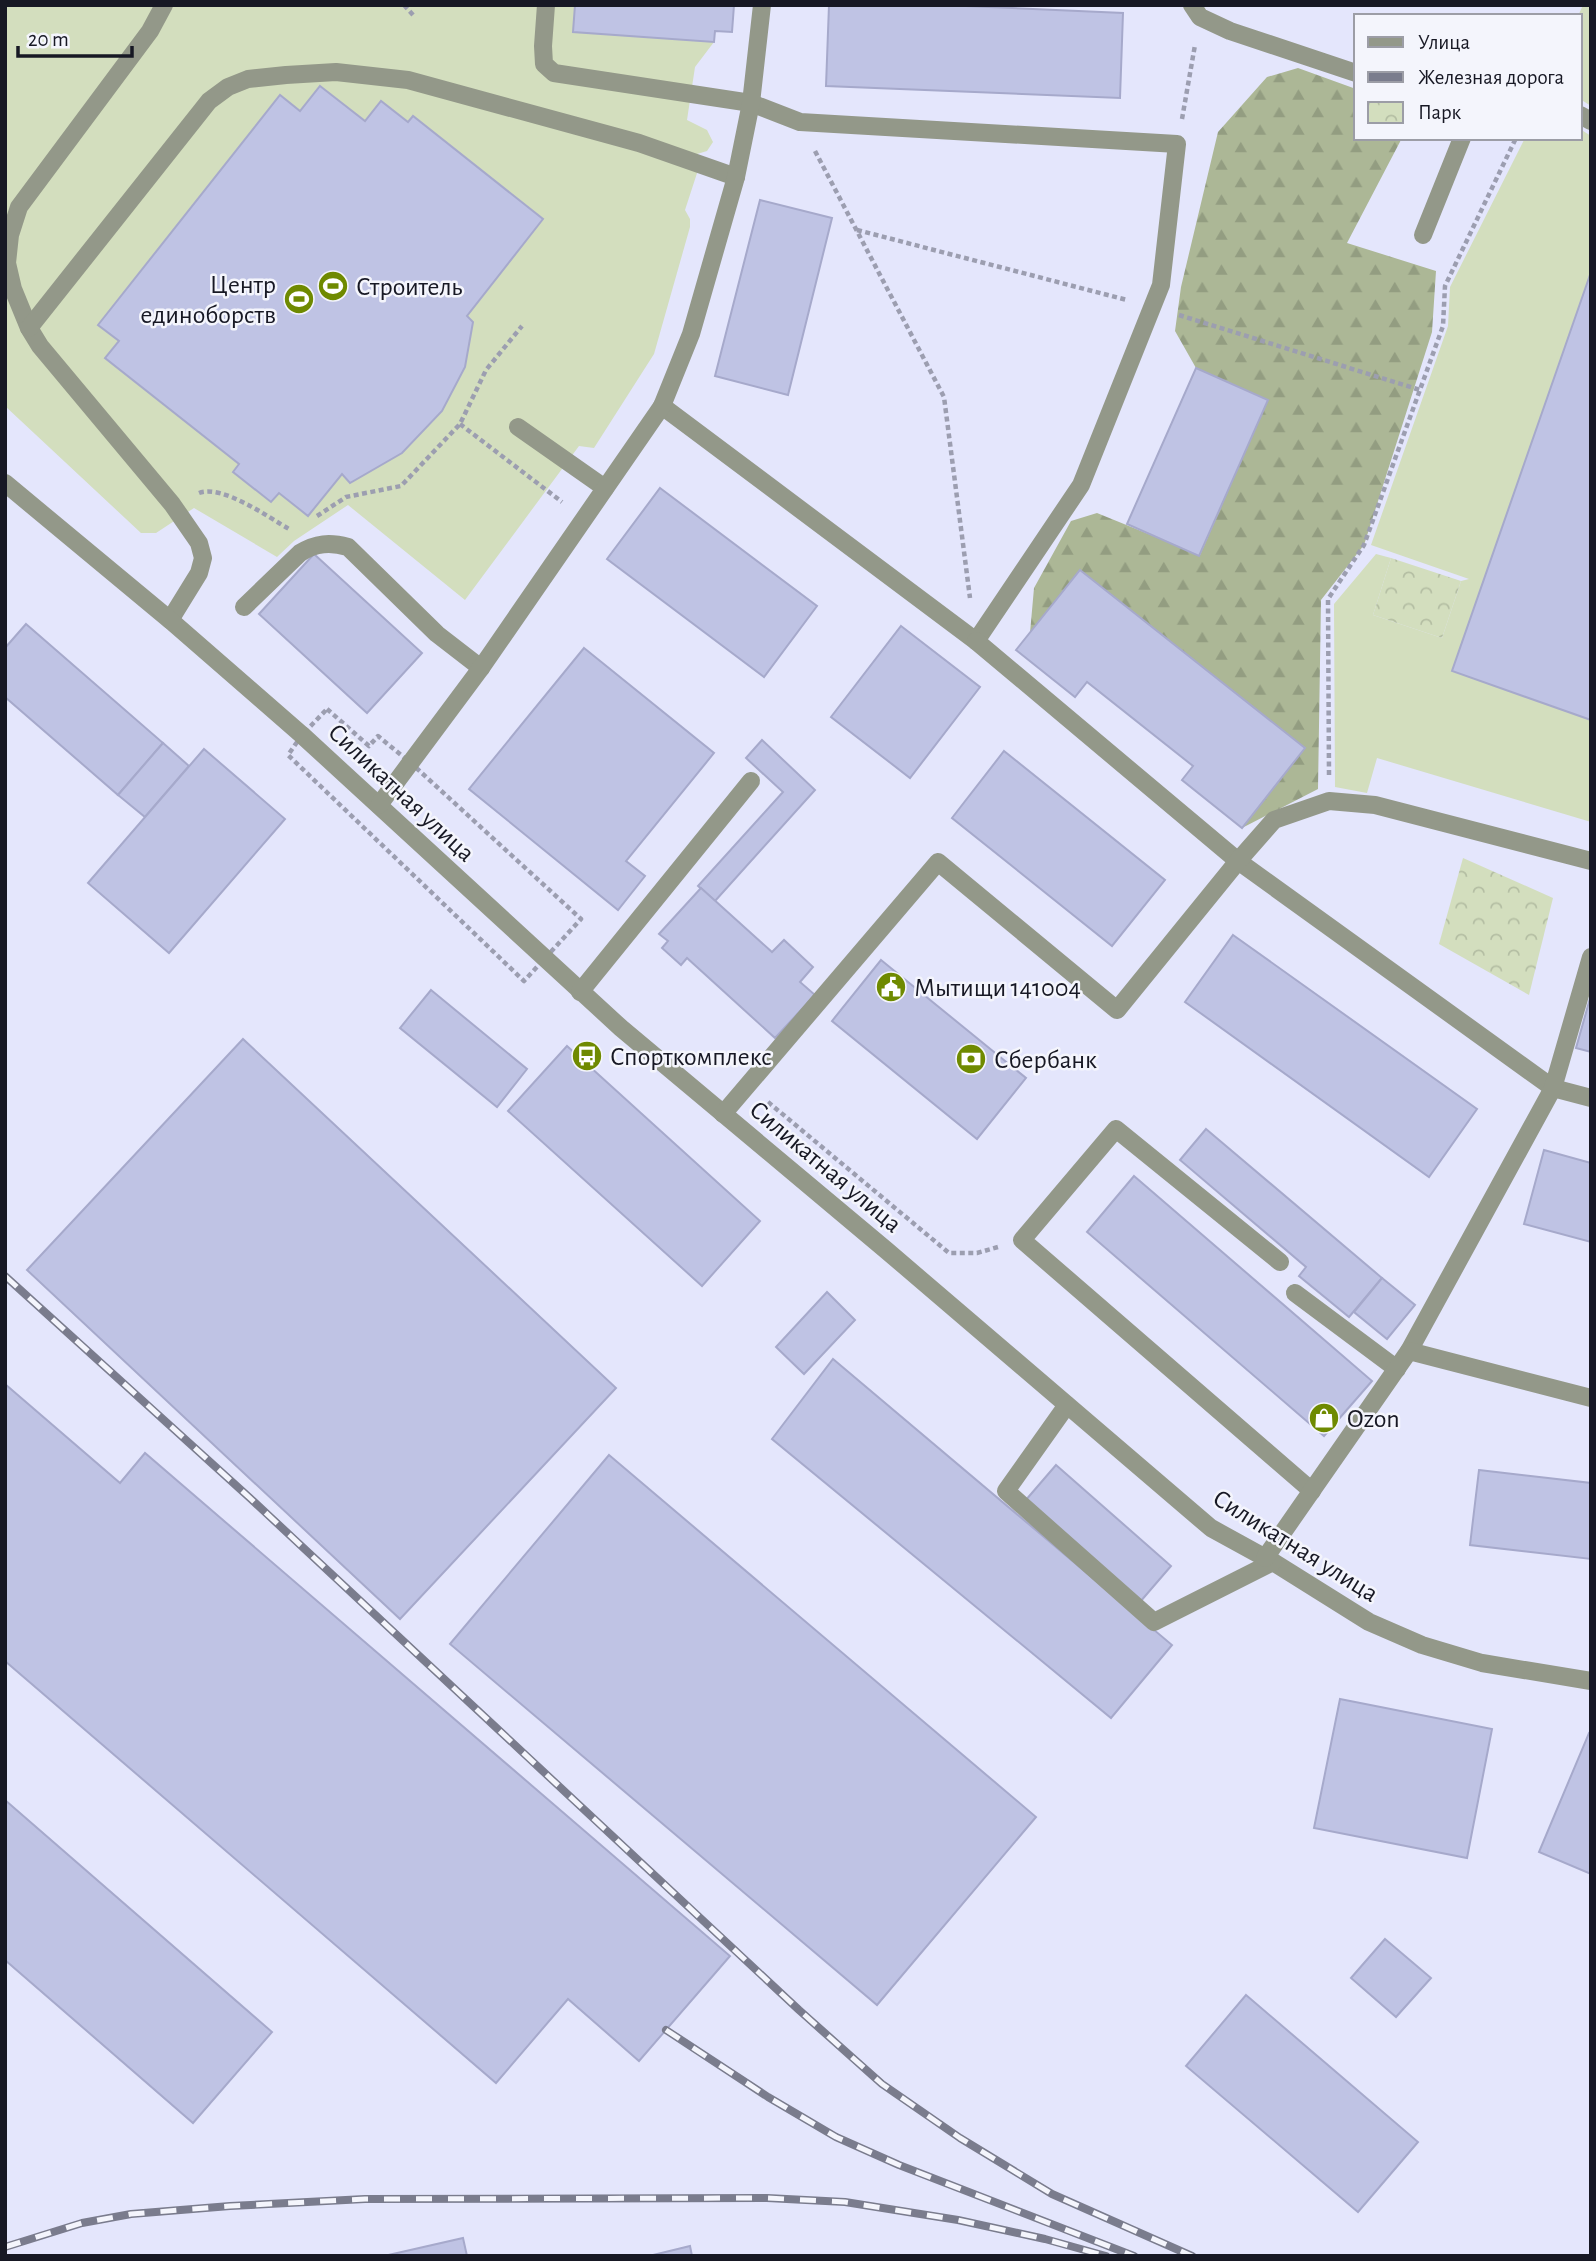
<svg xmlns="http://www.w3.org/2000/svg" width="1596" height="2261" viewBox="0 0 1596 2261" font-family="'Alegreya Sans',sans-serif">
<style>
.grass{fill:#d3debe}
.forest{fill:url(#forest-firs)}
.park{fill:url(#park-crowns)}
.building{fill:#bfc3e4;stroke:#a6a9cb;stroke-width:2}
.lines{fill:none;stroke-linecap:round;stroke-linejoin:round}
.path{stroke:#9c9eb0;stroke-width:4.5;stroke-dasharray:5 3.5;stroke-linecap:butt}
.minor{stroke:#939889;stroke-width:18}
.rail-casing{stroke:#7a7c8d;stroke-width:8}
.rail{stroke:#f4f5fc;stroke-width:5;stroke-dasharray:16;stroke-linecap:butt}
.labels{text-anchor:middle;stroke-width:5;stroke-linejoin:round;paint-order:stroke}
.poi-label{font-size:26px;fill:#171824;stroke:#f4f5fc;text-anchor:start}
.street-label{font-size:26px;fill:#171824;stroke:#f4f5fc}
</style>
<defs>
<pattern id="forest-firs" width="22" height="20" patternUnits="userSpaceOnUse" patternTransform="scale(1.75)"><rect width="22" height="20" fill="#acb796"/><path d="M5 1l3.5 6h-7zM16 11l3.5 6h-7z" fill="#939d81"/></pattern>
<pattern id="park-crowns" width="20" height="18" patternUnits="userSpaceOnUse" patternTransform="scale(1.75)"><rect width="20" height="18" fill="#d3debe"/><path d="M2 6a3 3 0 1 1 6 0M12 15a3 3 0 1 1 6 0" fill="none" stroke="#b4bea3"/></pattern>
</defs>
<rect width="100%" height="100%" fill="#e4e6fc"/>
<!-- grass -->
<g class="grass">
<polygon points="5,5 734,5 732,32 715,31 714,42 695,67 687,120 707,130 713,142 707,151 697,154 700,164 685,210 690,219 690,227 654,354 594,448 579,446 465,600 348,505 294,541 277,557 194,508 156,533 141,533 5,406"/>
<polygon points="1583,5 1591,5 1591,106 1580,99 1580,16 1578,16"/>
<polygon points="1580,129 1591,136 1591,272 1452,671 1591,720 1591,822 1377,758 1367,793 1335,787 1334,604 1376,554 1391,558 1373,615 1442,638 1461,581 1469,579 1371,545 1448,326 1450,287 1525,138 1580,138"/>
</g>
<!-- forest -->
<polygon class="forest" points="1298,68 1356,89 1356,138 1402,138 1347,243 1436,271 1432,332 1364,545 1321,600 1318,789 1242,828 1304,748 1080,570 1030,633 1034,588 1071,521 1097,513 1200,555 1268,400 1196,368 1175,331 1181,287 1218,132 1267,77"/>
<!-- park -->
<g class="park">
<polygon points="1391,558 1461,581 1442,638 1373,615"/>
<polygon points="1463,858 1553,898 1529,995 1439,944"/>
</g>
<!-- building -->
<g class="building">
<polygon points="575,5 734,5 732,32 715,31 714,42 573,32"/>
<polygon points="829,5 942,5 1123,13 1120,98 826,86"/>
<polygon points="320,86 365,121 381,101 408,122 413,116 543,219 467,316 473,322 465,367 442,411 402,453 350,483 342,474 308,516 279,493 271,502 233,472 239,464 105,358 119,341 98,325 280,95 300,111"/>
<polygon points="760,200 832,218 788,395 715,376"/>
<polygon points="1591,272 1591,720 1452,671"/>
<polygon points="1196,368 1268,400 1199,556 1127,524"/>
<polygon points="660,488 817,606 764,677 607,559"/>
<polygon points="314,554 422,653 367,713 259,614"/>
<polygon points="1080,570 1305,748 1242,828 1182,780 1193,766 1087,682 1075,697 1016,650"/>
<polygon points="26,624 163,743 118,795 5,697 5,648"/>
<polygon points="901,626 980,687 910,778 831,717"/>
<polygon points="584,648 714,753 626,861 645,876 618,910 469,789"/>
<polygon points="762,740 815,790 715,901 698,886 783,792 746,758"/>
<polygon points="163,743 189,766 145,817 118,795"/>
<polygon points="204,749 285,819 169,953 88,883"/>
<polygon points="1004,751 1165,880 1112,946 952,818"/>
<polygon points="701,888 772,952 784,940 813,967 800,982 815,995 775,1038 687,958 681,965 662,948 668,941 659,934"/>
<polygon points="1233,935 1477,1109 1429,1177 1185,1002"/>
<polygon points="881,960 1026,1078 977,1139 832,1021"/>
<polygon points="431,990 527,1069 497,1107 400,1028"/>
<polygon points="1591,995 1591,1052 1576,1048"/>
<polygon points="243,1039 616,1388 400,1619 27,1270"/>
<polygon points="567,1046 760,1221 702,1286 508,1111"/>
<polygon points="1206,1129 1382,1278 1349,1317 1299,1276 1306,1267 1180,1160"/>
<polygon points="1544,1150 1591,1163 1591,1242 1524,1224"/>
<polygon points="1134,1176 1372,1381 1324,1436 1087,1232"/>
<polygon points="1382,1278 1415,1305 1387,1339 1354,1312"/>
<polygon points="827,1292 855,1320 804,1374 776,1347"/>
<polygon points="833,1359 1172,1645 1111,1718 772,1439"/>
<polygon points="5,1384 120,1483 145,1453 730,1956 639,2061 568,1999 496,2083 5,1661"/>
<polygon points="609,1455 1036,1817 877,2005 450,1644"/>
<polygon points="1056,1465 1171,1566 1140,1602 1025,1501"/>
<polygon points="1479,1470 1591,1483 1591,1559 1470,1545"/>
<polygon points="1340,1699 1492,1729 1467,1858 1314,1828"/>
<polygon points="1589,1733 1591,1734 1591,1874 1539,1852"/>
<polygon points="5,1800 272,2032 193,2123 5,1960"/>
<polygon points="1385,1939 1431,1978 1396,2017 1351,1978"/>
<polygon points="1246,1995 1418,2142 1358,2212 1186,2066"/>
<polygon points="463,2238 467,2256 384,2256"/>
<polygon points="690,2246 692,2256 649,2256"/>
</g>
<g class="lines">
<!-- path -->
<g class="path">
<polyline points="404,5 413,15"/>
<polyline points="1182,119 1195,45"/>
<polyline points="815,151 944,397 970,598"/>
<polyline points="857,230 1127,300"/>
<polyline points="1179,315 1420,390"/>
<polyline points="460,424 562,502"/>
<path d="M 199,493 C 222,484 268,517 289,529"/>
<polyline points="317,516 346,497 401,486 460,424 486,370 522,326"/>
<polygon points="327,709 369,746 378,736 412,764 581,919 524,981 288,755 302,735"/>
<polyline points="1329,775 1328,599 1364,545 1443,326 1445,286 1516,138"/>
<polyline points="768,1102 949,1253 977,1253 998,1247"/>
</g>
<!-- minor -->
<g class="minor">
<polyline points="164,5 150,31 19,207 10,235 7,263 13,289 29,328 40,346 172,504 199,543 203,558 199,573 170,620"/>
<polyline points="546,5 543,46 544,64 554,73 751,103 800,122 1177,144 1161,285 1081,485 976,641 662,406"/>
<polyline points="1192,5 1200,17 1230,31 1356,73"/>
<polyline points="1580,115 1591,121"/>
<polyline points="1423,235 1462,138"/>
<polyline points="29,328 209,101 228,87 248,79 286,75 336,72 408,80 639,143 736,177"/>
<polyline points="518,427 605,488"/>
<polyline points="5,483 170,620 302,735 621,1028 886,1250 1211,1528 1273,1562 1369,1622 1422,1645 1482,1663 1591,1681"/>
<path d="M 244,607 L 300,553 C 316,543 330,542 348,547 L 437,634 L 481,668"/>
<polyline points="976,641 1238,861 1553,1088 1591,1098"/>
<polyline points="379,805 481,668 662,406 691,334 736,177 751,103 762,5"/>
<polyline points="580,992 751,781"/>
<polyline points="723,1114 938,862 1117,1010 1238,861 1274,820 1329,801 1375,805 1591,861"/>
<polyline points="1280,1262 1116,1129 1022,1240 1312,1491"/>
<polyline points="1295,1293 1397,1369"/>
<polyline points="1409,1351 1553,1088 1591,957"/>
<polyline points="1067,1405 1006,1491 1154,1622 1273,1562"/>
<polyline points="1265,1558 1409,1351 1591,1398"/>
</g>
<!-- rail casing -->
<g class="rail-casing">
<g id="rail">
<polyline points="5,1276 251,1499 799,2010 882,2084 960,2138 1052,2194 1192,2256"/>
<polyline points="666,2030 768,2097 836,2137 899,2165 1134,2256"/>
<polyline points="5,2247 82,2223 131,2214 230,2206 365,2199 767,2198 845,2202 958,2220 1045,2239 1106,2256"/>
</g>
</g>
<!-- rail -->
<use href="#rail" class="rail"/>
</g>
<!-- icons -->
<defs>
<g id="stadium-disc" transform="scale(1.575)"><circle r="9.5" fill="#6f8a00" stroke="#f4f5fc"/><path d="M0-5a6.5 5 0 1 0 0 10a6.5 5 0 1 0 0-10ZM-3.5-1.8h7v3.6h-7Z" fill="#fff"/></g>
<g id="civic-disc" transform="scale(1.575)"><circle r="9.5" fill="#6f8a00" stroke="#f4f5fc"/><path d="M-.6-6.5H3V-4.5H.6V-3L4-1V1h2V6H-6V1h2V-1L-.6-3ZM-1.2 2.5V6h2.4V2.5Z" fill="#fff"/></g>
<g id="bus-disc" transform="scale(1.575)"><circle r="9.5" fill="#6f8a00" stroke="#f4f5fc"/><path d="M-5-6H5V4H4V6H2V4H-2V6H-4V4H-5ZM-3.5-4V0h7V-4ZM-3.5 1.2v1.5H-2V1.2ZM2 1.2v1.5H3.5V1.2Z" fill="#fff"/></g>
<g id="bank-disc" transform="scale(1.575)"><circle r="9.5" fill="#6f8a00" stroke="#f4f5fc"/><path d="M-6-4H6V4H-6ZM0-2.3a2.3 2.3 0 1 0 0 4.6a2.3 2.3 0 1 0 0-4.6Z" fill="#fff"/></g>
<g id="shop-disc" transform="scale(1.575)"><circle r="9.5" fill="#6f8a00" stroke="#f4f5fc"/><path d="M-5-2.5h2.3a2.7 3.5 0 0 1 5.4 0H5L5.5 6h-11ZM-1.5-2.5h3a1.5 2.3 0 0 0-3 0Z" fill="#fff"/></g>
</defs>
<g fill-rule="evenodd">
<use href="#stadium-disc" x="333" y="286"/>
<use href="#stadium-disc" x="299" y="299"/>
<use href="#civic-disc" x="891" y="987"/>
<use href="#bus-disc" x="587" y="1056"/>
<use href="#bank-disc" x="971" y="1059"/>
<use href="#shop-disc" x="1324" y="1418"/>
</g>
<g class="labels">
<!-- poi labels -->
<g class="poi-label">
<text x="276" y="293" text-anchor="end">Центр<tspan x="276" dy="30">единоборств</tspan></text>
<text x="356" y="295">Строитель</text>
<text x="914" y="996">Мытищи 141004</text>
<text x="610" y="1065">Спорткомплекс</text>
<text x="994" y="1068">Сбербанк</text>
<text x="1347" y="1427">Ozon</text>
</g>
<!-- street labels -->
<g class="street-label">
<text transform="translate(402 792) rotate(43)" y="9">Силикатная улица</text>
<text transform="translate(826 1166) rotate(40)" y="9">Силикатная улица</text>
<text transform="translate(1296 1545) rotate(32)" y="9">Силикатная улица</text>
</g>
</g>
<!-- border -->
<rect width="1596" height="2261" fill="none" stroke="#171824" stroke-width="14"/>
<!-- legend -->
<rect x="1354" y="14" width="228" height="126" fill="#f4f5fc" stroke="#9c9da6" stroke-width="2"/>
<rect x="1368" y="37" width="35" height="10" fill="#939889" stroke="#9c9da6" stroke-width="2"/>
<text x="1418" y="49" font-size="21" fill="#171824">Улица</text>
<rect x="1368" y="72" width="35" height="10" fill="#7a7c8d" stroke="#9c9da6" stroke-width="2"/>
<text x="1418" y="84" font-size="21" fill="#171824">Железная дорога</text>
<rect x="1368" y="102" width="35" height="21" fill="url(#park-crowns)" stroke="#9c9da6" stroke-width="2"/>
<text x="1418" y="119" font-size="21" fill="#171824">Парк</text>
<!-- scale -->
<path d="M18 46v10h114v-10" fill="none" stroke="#171824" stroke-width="3.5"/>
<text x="28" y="46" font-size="21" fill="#171824" stroke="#f4f5fc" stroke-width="5" paint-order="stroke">20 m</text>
</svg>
